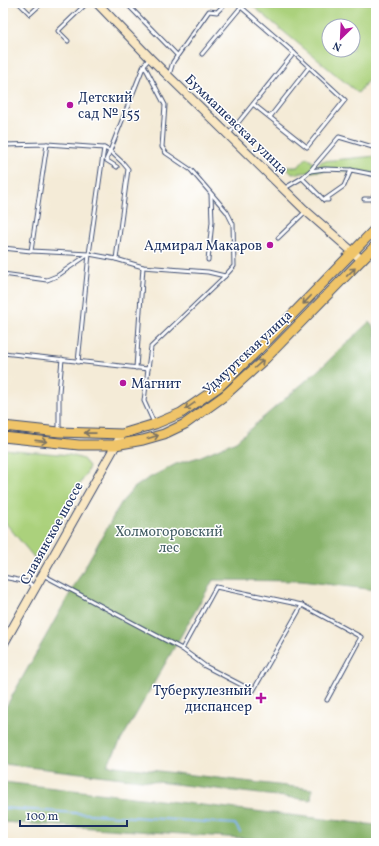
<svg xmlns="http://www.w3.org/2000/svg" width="379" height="846" viewBox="0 0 379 846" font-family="Vollkorn,serif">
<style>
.green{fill:#abd17b;stroke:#63806c;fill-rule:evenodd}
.forest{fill:#88b36b;stroke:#527164}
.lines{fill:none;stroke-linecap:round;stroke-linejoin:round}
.stream{stroke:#82b2ed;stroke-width:2}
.lane-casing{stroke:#3c4b70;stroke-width:5}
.secondary-casing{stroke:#3c4b70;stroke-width:10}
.primary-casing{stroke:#3c4b70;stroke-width:11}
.lane{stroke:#fff;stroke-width:3}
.secondary{stroke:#f9e7c3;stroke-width:8}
.primary{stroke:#efc469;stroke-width:9}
.oneway{stroke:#7a7263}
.poi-dot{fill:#b5179e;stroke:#fff;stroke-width:1.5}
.labels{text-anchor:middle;stroke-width:3;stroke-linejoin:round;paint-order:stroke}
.poi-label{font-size:14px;fill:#1b2f5e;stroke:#fff;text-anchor:start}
.street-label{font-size:14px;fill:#1b2f5e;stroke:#fff}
.park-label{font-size:14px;fill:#466067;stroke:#fff}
</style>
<rect width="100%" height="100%" fill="#fff"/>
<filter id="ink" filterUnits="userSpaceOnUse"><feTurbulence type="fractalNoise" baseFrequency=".025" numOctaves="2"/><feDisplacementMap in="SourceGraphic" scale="8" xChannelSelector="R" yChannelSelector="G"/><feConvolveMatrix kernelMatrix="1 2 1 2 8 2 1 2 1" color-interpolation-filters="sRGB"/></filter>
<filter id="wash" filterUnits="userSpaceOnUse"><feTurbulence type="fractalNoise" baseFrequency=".012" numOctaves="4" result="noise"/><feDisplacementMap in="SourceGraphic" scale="16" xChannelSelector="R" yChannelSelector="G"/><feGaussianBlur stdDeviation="0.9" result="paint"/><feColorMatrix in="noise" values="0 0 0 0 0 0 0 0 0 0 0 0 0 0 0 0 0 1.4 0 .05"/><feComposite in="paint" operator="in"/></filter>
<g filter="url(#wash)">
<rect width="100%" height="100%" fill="#f4ebd7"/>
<!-- green -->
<g class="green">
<path d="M 249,3 L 376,3 L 376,70 L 358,93 ZM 329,26 L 353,26 L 353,50 L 329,50 Z"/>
<polygon points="376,156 376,173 330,170 292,174 285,167 298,167 307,157 317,166 322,161"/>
<polygon points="3,449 70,455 83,459 89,466 87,472 37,561 3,520"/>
</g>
<!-- forest -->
<g class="forest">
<polygon points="369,322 376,330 376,590 301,581 213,580 107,765 312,789 311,800 3,764 3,712 121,503 134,488 147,479 176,464 199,457 236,441 323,366"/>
<polygon points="3,782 376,825 376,843 316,843 3,822"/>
</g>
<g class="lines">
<!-- stream -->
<g class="stream">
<polyline points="3,808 235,824 240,832"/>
<polyline points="245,841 246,843"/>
</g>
</g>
</g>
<g filter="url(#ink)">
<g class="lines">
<!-- lane casing -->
<g class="lane-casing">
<g id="lane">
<polyline points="19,3 30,14 42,3"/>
<polyline points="126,3 177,55"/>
<polyline points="68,41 58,31 87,3"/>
<polyline points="202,54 241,7 294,53"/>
<polyline points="169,75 173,62 209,11 217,12 226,3"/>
<polyline points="270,117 309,67"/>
<polyline points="229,134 294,53 345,100 307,147 253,104"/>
<polyline points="3,145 47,144 104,148 110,151 144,65 149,59"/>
<polyline points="310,171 339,137 376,148"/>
<polyline points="302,178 310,171 325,169 351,170"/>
<polyline points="285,188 302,178 324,200 328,200"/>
<polyline points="364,199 371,199 376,193"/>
<polyline points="324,200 344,186 351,170 376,175"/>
<polyline points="278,238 305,212"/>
<polyline points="3,248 31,251 89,254 116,259 143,267 208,272 225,276 234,266 233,224 227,212 191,170 166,153 162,147 165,105 144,65"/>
<polyline points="31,251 47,144"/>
<polyline points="116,259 128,169 123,163 110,151 106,160 117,167"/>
<polyline points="208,260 212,222 211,194"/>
<polyline points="3,274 47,280 57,276 89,254"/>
<polyline points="3,353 148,369 151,347 225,276"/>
<polyline points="78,362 89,254 104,148"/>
<polyline points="136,368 143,267"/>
<polyline points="148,369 144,401 154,423"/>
<polyline points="59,431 59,392 62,359"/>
<polyline points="43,575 182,649 205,666 253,691 302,605 361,637 327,700"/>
<polyline points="3,577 28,582 35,588"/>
<polyline points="182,649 216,587 302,605"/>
</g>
</g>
<!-- secondary casing -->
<g class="secondary-casing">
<g id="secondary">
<polyline points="97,3 150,58 306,211 362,260"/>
<polyline points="3,645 122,434"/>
</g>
</g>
<!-- primary casing -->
<g class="primary-casing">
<g id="primary">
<polyline points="3,426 59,432 122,434 155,424 181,413 220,386 258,350 376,228"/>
<polyline points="3,437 79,445 115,445 143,440 164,434 185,424 224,396 265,359 376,245"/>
</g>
</g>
<!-- lane -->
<use href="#lane" class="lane"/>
<!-- secondary -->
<use href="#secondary" class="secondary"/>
<!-- primary -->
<use href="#primary" class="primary"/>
</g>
<!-- one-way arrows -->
<defs><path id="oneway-shaft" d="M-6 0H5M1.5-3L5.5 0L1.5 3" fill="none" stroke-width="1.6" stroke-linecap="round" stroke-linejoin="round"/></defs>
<g class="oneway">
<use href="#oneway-shaft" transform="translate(351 272) rotate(-44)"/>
<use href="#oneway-shaft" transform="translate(307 300) rotate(134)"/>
<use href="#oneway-shaft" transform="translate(259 364) rotate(-42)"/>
<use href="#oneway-shaft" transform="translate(190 406) rotate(145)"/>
<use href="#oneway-shaft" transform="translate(90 433) rotate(-179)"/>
<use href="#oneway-shaft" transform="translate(153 437) rotate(-17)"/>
<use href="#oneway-shaft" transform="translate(41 441) rotate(6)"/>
</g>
</g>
<!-- markers -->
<g class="poi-dot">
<circle cx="70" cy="105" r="4"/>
<circle cx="270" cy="245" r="4"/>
<circle cx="123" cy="383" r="4"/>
<path d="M259 692h4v4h4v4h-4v4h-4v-4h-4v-4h4z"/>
</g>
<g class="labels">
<!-- poi labels -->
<g class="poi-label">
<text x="78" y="102">Детский<tspan x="78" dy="16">сад № 155</tspan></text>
<text x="262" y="250" text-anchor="end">Адмирал Макаров</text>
<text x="131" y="388">Магнит</text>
<text x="252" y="695" text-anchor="end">Туберкулезный<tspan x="252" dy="16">диспансер</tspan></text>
</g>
<!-- street labels -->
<g class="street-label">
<text transform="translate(237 124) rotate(44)" y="5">Буммашевская улица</text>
<text transform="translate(247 352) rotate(-43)" y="5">Удмуртская улица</text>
<text transform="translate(51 533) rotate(-61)" y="5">Славянское шоссе</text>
</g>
<!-- park labels -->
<g class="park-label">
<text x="169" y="536">Холмогоровский<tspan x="169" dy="16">лес</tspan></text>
</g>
</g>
<!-- margin -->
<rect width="379" height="846" fill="none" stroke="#fff" stroke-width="16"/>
<!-- north arrow -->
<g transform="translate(341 38) rotate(204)"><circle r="19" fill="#ffffff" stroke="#a4acbf"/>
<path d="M0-3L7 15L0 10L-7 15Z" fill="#b5179e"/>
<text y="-6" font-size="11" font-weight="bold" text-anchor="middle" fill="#1b2f5e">N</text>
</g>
<!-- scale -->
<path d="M20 820v6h107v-6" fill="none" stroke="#1b2f5e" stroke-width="2"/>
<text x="26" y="820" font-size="12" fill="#1b2f5e" stroke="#ffffff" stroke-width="3" paint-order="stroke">100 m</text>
</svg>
